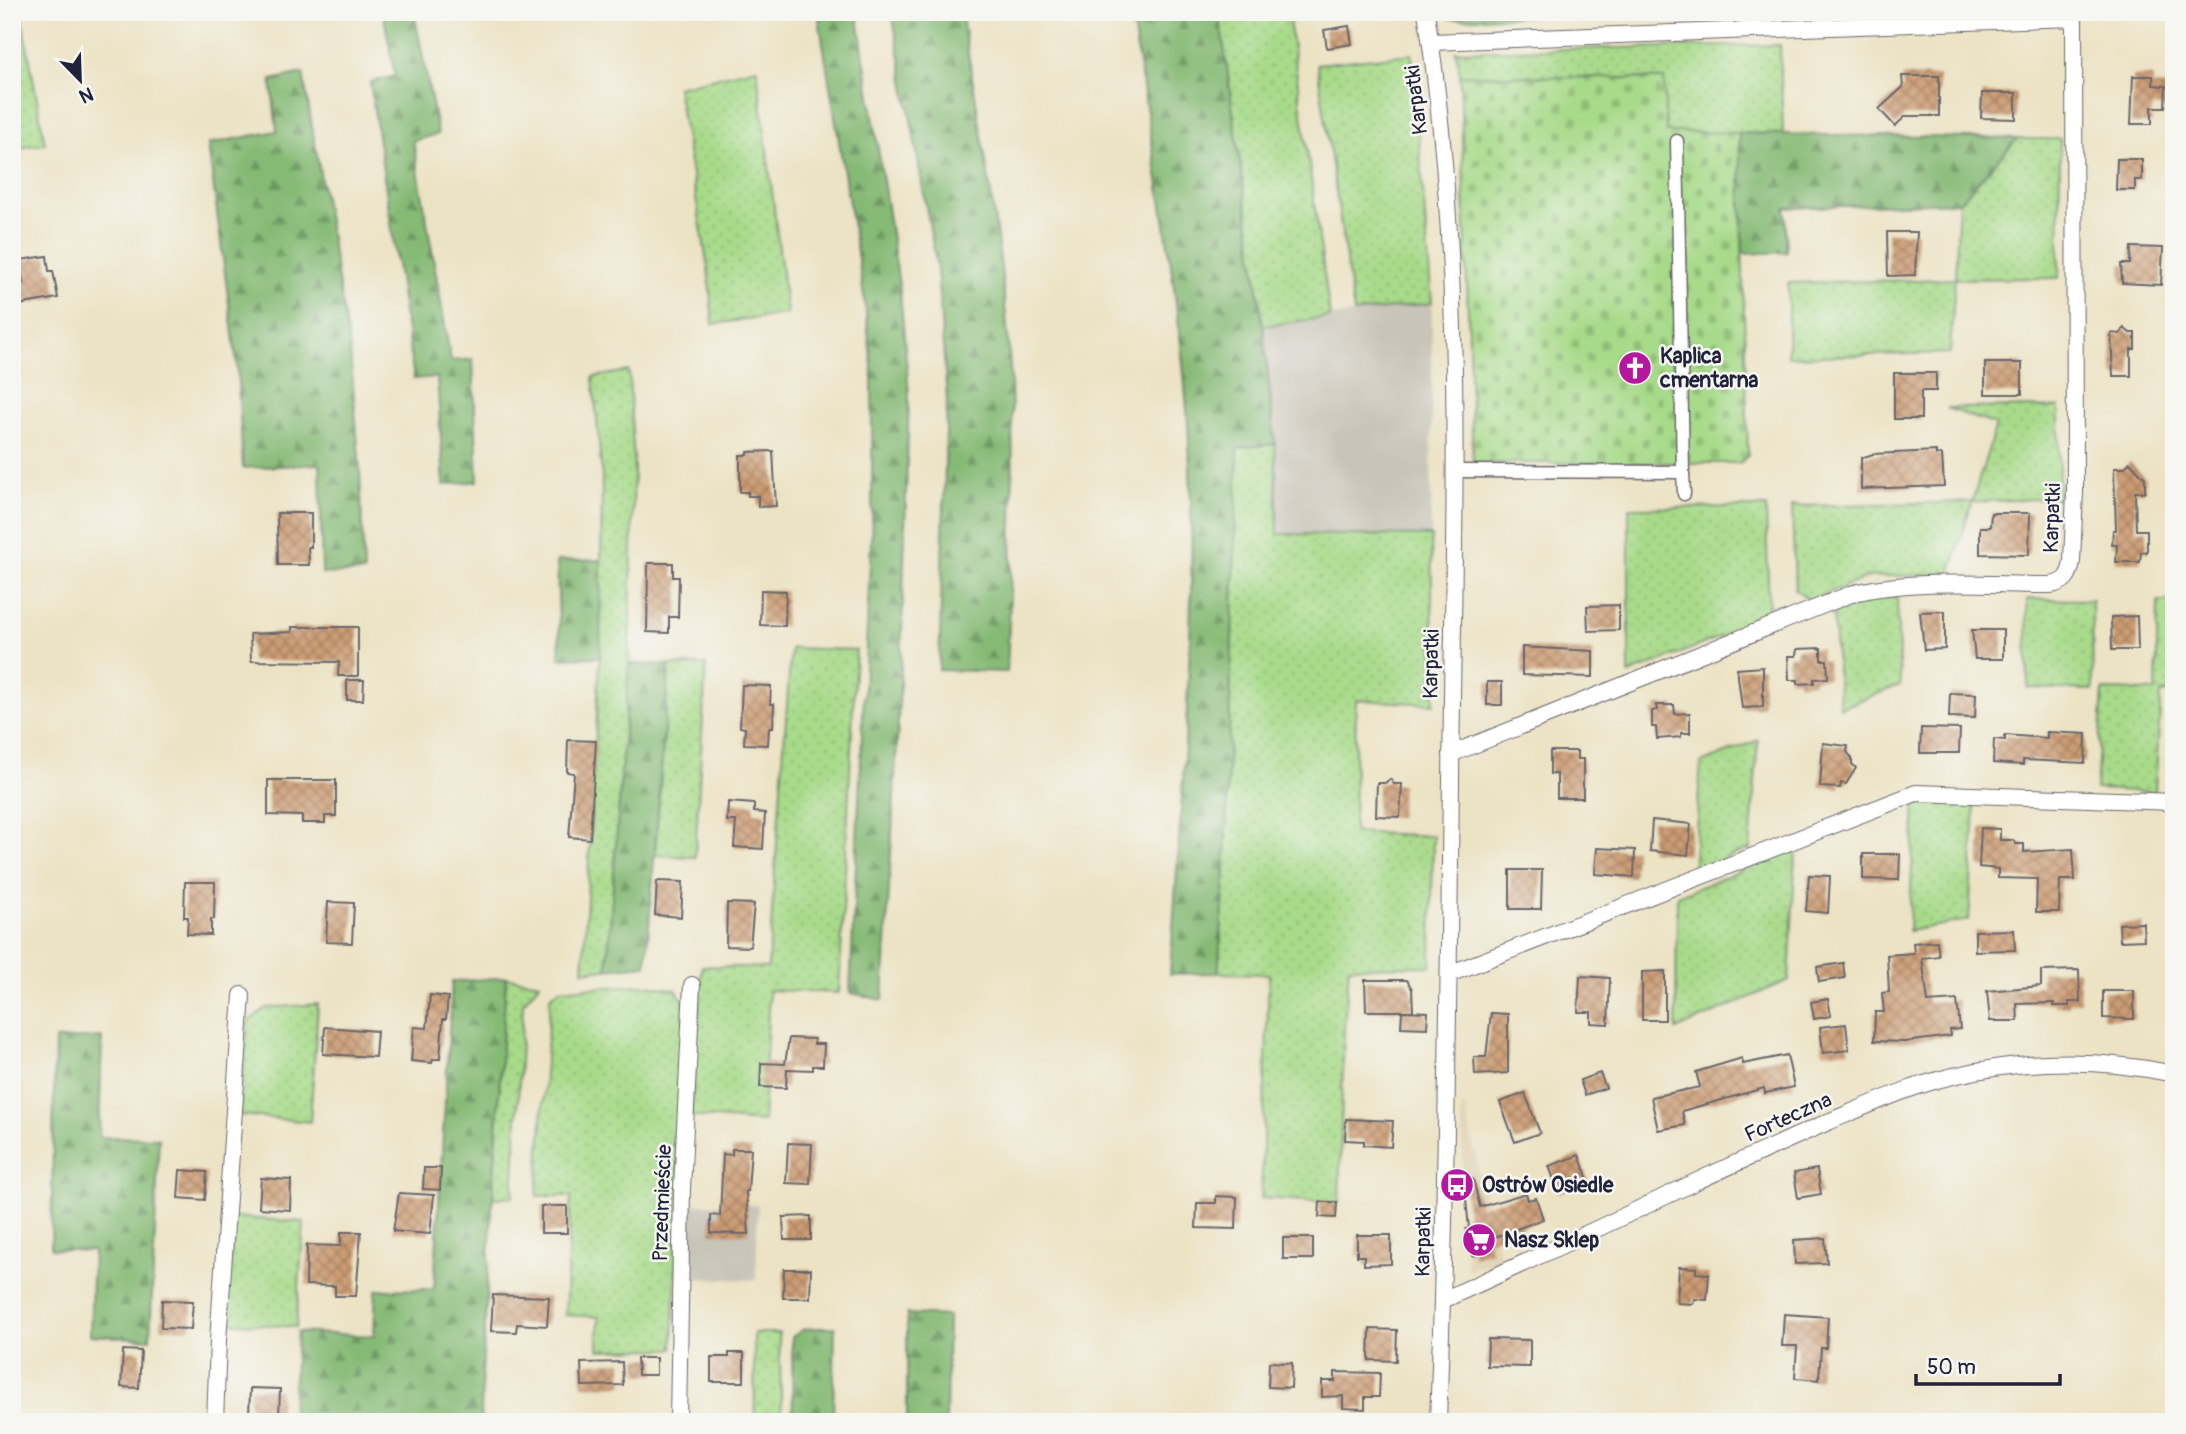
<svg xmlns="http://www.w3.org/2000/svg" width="2186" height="1434" viewBox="0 0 2186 1434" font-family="Pangolin,sans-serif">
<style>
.built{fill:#e0d3b5}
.industrial{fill:#c9c4b8}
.green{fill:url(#green-dots);stroke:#647e62;stroke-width:2}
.forest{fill:url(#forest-firs);stroke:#546e58;stroke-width:2}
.cemetery{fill:url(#cemetery-stones);stroke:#647e62;stroke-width:2}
.building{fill:url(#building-cross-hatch)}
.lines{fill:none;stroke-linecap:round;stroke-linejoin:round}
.pedestrian-casing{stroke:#69666b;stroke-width:15}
.minor-casing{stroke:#69666b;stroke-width:18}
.pedestrian{stroke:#fff;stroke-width:12}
.minor{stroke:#fff;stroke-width:16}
.labels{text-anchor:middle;stroke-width:5;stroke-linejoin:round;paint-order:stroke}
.street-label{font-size:21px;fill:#22223b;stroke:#f6f6f2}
.poi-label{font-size:21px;font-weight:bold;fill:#22223b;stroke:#f6f6f2;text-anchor:start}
</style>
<defs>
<pattern id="green-dots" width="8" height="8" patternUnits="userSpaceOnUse" patternTransform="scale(1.75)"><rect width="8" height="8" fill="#a7da89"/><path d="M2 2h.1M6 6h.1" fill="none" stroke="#8fbb77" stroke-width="1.8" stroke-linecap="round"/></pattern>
<pattern id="forest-firs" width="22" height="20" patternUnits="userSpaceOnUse" patternTransform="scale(1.75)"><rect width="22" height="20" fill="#85ba75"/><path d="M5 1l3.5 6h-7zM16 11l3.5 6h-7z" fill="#6c9761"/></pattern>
<pattern id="cemetery-stones" width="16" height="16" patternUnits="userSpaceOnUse" patternTransform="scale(1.75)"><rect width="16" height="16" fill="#a7da89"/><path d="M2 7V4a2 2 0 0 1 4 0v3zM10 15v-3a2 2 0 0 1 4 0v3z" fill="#8fbb77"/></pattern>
<pattern id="building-cross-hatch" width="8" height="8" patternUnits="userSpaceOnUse" patternTransform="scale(1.75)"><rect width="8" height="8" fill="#cc9c73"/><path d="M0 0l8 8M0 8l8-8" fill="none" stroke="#a57f60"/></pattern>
</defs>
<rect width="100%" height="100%" fill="#f6f6f2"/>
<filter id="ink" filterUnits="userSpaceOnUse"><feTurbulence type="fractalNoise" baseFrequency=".0143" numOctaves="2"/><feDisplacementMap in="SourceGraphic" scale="14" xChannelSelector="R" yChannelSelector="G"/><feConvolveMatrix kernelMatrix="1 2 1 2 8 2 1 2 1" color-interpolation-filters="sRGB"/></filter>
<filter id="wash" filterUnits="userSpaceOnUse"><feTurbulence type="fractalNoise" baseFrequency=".00686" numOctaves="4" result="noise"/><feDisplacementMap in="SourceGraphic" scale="28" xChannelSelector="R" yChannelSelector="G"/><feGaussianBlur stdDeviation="1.57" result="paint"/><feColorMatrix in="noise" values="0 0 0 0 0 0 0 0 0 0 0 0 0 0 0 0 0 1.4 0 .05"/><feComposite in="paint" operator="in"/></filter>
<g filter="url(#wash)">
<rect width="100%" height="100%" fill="#ece3c5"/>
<!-- built -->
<polygon class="built" points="1465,1105 1480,1179 1501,1260 1467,1270 1461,1109"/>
<!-- industrial -->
<g class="industrial">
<polygon points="1432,303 1431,536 1277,534 1275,444 1263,326"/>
<polygon points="687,1204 758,1205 756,1280 685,1278"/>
</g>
<!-- green -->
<g class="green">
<polygon points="12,12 21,12 45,144 12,149"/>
<polygon points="1219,12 1288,12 1330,317 1263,326"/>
<polygon points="1780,45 1783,134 1666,132 1663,79 1460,75 1456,51"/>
<polygon points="1412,54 1432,303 1354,313 1317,64"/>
<polygon points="757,68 787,314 713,324 708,268 677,87"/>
<polygon points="2017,139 2060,139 2059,278 1955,279 1950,353 1788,357 1788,283 1955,279 1959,202"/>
<polygon points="629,371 634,466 629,664 607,969 583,971 600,657 602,476 593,377"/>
<polygon points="2059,407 2059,498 1972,502 1950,574 1869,577 1810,600 1795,589 1792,506 1972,502 1996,425 1947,408"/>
<polygon points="1275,444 1278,534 1431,536 1434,704 1356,700 1354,832 1433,836 1431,966 1349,967 1344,1029 1339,1203 1261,1198 1269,974 1218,973 1224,894 1238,447"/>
<polygon points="1766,507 1769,617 1629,674 1629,508"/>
<polygon points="1875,596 1897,597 1900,685 1840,708 1833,614"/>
<polygon points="2027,599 2092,600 2093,690 2028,688"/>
<polygon points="2158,601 2174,601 2174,692 2161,693 2155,792 2096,789 2103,690 2156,691"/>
<polygon points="791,648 856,650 839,993 769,990 763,1122 691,1116 702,966 768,968"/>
<polygon points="669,665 706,665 695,857 655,855"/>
<polygon points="1758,740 1750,849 1693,870 1701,763"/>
<polygon points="1915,802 1975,805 1969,920 1909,931"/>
<polygon points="1796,849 1789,980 1676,1030 1677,896"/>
<polygon points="506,977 540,983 523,1003 513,1197 493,1198"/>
<polygon points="647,985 676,990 685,1003 673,1349 598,1350 599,1317 565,1315 571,1196 537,1196 550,997 560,989"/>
<polygon points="318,1004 310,1122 240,1115 248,1022 266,1008"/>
<polygon points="233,1217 304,1222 296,1327 226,1322"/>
<polygon points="754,1333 779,1333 782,1422 755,1422"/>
</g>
<!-- forest -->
<g class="forest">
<polygon points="383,12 414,12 438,134 413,141 451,361 473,359 478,481 444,485 437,377 414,379 370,82 395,76"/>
<polygon points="818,12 857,12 900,291 909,393 901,667 883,1000 850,993 872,519 872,366 864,296"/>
<path d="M 892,12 L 961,12 C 982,136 1005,260 1011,385 C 1015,481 1011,576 1007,672 L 939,670 L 947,399 L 937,269 Z"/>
<path d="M 1131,12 L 1219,12 L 1263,326 L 1275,444 L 1238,448 L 1224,894 L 1218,973 L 1170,974 C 1182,787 1200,597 1187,410 C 1177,276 1151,144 1131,12 Z"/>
<polygon points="1449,12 1533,12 1533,16 1450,19"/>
<polygon points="303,73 350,351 360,469 364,572 322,574 320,464 243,468 237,365 208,144 277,131 271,80"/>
<polygon points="1739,133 2017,139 1959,202 1785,208 1787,252 1743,254"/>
<polygon points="601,560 600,657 560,658 557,561"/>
<polygon points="629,664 669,665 646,965 607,969"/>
<polygon points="506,977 482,1374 481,1422 291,1422 297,1332 374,1336 376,1290 434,1289 452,982"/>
<polygon points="102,1037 99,1137 159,1138 150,1339 90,1335 93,1251 51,1249 55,1040"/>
<polygon points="907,1314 948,1316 946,1422 907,1422"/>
<polygon points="835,1327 833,1422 793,1422 792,1337 804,1329"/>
</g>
<!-- cemetery -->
<polygon class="cemetery" points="1460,75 1664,79 1666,132 1739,133 1748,455 1740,463 1473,463"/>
<g id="blocks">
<!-- building -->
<g class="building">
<polygon points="1349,26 1352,44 1327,48 1324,30"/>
<polygon points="1902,76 1939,76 1939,116 1906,116 1895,126 1879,109 1903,87"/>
<polygon points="2133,76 2153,76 2153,85 2166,86 2165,107 2152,107 2152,124 2131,124"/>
<polygon points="1982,93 2016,93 2016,119 1981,118"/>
<polygon points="2117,159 2142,159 2142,180 2135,180 2135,190 2116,190"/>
<polygon points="1887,232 1917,232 1915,275 1888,276"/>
<polygon points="2131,247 2163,248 2161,285 2122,283 2121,264 2130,264"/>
<polygon points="47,256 49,271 53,271 58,298 18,305 15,285 23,284 20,260"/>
<polygon points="2124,328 2130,333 2135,333 2135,349 2131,349 2131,376 2113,376 2111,333 2120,334"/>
<rect x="1985" y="363" width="37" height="31"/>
<polygon points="1894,373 1936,373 1936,391 1921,391 1921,419 1894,419"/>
<polygon points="773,451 776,506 758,507 758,496 748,496 748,492 740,492 740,455 748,455 748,452"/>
<polygon points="1936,451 1936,455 1942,455 1944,486 1861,489 1861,458 1873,454"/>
<polygon points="2130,462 2145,478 2145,492 2135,492 2136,530 2147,530 2147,552 2141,552 2140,562 2116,562 2117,545 2112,545 2113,530 2116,530 2114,468 2124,468"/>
<polygon points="277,513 311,513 311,547 308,547 309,565 278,565"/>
<polygon points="1991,513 2030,513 2029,555 1980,554 1980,527 1990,527"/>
<polygon points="648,563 673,563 673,577 679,577 678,617 669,617 669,633 647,632"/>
<polygon points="761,590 786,591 785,626 760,625"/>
<polygon points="1619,605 1619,630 1588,631 1587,606"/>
<polygon points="1945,611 1945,649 1924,650 1920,612"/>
<polygon points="2137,616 2138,650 2112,650 2111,617"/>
<polygon points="292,627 358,627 358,676 338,676 339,662 251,661 250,634 292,632"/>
<polygon points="1972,630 2003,630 2003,659 1975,659"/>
<polygon points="1522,647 1593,651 1593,677 1522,675"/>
<polygon points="1821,648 1821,660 1827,660 1828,678 1814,679 1814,683 1798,684 1798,680 1789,680 1788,656 1796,656 1797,649"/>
<polygon points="1763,667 1763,707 1742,708 1737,669"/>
<polygon points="347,680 364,680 363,700 347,700"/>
<rect x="1487" y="682" width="15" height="23"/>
<polygon points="742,685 771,686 770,704 774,704 773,728 769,728 768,745 744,744 745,728 740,727"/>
<polygon points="1950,693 1976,694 1975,718 1949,717"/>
<polygon points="1656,705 1674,705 1675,714 1690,713 1690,733 1681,733 1681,737 1657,739 1656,727 1652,727 1652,711 1657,710"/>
<polygon points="1921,728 1960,729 1959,753 1920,753"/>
<polygon points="2047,732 2086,734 2085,763 2023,760 2023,765 1993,763 1994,739 2005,740 2005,735 2047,738"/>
<polygon points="568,740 596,741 590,839 569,837 574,773 567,772"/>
<polygon points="1823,743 1848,746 1847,752 1852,758 1852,764 1856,768 1846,784 1841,783 1840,788 1820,787"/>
<polygon points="1550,751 1577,751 1577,759 1583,759 1583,798 1557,798 1557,774 1550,774"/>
<polygon points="1390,779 1394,784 1402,784 1400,817 1376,816 1377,783 1385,783"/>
<polygon points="268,780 336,780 336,816 325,816 325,823 302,823 302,816 268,815"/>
<polygon points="728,802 754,804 754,812 765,813 763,849 734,847 736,821 727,821"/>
<polygon points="1652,820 1691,824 1688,855 1650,851"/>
<polygon points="1981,828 2000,829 2000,840 2013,840 2016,844 2024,844 2024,852 2073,849 2075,880 2060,880 2059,912 2036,912 2037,879 1998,878 1998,869 1979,867"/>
<polygon points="1597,848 1635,850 1634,877 1595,874"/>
<polygon points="1863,854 1900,854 1899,880 1863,879"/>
<polygon points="1510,870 1542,870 1541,909 1510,909"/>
<polygon points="1809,875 1830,876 1828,913 1806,911"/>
<polygon points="657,881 683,882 681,917 655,915"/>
<polygon points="185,882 215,882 214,919 211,919 211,935 187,934 188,917 184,917"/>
<polygon points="328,902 354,903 352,943 326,942"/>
<polygon points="727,903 754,904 750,947 726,946"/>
<polygon points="2143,923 2144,940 2120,941 2119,924"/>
<polygon points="2014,930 2015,950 1975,951 1975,931"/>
<polygon points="1937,941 1939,956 1922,958 1928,1002 1957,1000 1960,1029 1950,1030 1951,1036 1905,1042 1874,1041 1875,1012 1884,1012 1882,993 1889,992 1887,955 1914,953 1913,943"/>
<polygon points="1843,963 1845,978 1819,982 1817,967"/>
<polygon points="2079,970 2080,1002 2069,1002 2069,1006 2054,1006 2054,1003 2017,1004 2018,1021 1990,1021 1987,991 2041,986 2041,971"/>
<polygon points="1665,971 1665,1020 1642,1020 1642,972"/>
<polygon points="1580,976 1610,978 1608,1024 1591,1023 1591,1012 1578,1012"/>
<polygon points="1365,980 1407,980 1412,989 1413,1011 1366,1011"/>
<polygon points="2103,991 2134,991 2134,1019 2103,1018"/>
<polygon points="430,995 448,997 446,1019 443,1019 440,1059 433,1059 432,1063 411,1061 414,1027 427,1028"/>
<polygon points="1828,999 1831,1016 1814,1019 1811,1002"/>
<polygon points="1402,1011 1428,1012 1427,1028 1401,1027"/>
<polygon points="1491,1013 1508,1014 1508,1073 1475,1075 1474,1057 1486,1057"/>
<polygon points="1846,1024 1849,1050 1823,1053 1820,1027"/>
<polygon points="325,1027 377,1031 375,1057 323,1054"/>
<polygon points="789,1038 814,1039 814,1044 824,1044 823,1066 813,1066 813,1070 787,1069 786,1088 760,1087 761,1063 785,1064"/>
<polygon points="1787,1055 1794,1087 1765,1093 1764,1088 1682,1111 1685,1125 1658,1130 1651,1097 1700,1087 1696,1072 1742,1058 1743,1064"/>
<polygon points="1600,1073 1606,1088 1585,1095 1580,1080"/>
<polygon points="1525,1093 1540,1133 1515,1142 1500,1102"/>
<polygon points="1346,1119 1393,1121 1391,1147 1364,1145 1364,1141 1345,1140"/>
<polygon points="788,1143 812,1144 810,1184 786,1183"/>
<polygon points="732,1149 751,1149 748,1191 746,1191 749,1234 711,1233 711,1215 720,1216 723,1154 732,1155"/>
<polygon points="1579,1155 1589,1182 1559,1193 1549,1166"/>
<polygon points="424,1168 441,1168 440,1190 423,1189"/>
<polygon points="1817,1169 1821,1194 1798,1198 1794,1173"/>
<polygon points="180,1170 207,1172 205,1200 178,1198"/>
<polygon points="261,1178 291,1180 290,1210 259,1208"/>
<polygon points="1473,1179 1480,1207 1526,1193 1528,1200 1536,1198 1543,1219 1488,1240 1491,1251 1473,1256 1466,1229 1469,1228 1464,1181"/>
<polygon points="399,1193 434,1195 430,1234 393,1231"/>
<polygon points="1216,1196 1237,1197 1236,1229 1196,1228 1197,1203 1216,1203"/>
<polygon points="1320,1202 1337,1202 1336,1218 1319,1217"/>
<rect x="541" y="1206" width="26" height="27"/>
<polygon points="811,1216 811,1240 784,1240 783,1217"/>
<polygon points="341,1232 361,1232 356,1296 335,1296 335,1286 306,1285 307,1245 341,1246"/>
<polygon points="1357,1235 1391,1235 1391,1264 1364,1265 1364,1256 1357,1256"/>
<rect x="1283" y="1238" width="30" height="21"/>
<polygon points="1825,1238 1827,1263 1795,1264 1794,1240"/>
<polygon points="1679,1267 1696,1268 1696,1273 1709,1274 1707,1300 1694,1299 1693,1304 1677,1303"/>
<polygon points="784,1269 811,1269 810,1298 783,1298"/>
<polygon points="493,1295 549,1297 547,1326 517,1324 516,1332 491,1331"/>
<polygon points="162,1300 193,1301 191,1329 161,1328"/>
<polygon points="1784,1314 1828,1317 1826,1348 1821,1348 1819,1380 1795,1378 1797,1346 1782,1346"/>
<polygon points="1370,1329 1397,1330 1396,1361 1369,1360"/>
<polygon points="1488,1339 1530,1340 1530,1367 1487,1366"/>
<polygon points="123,1350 141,1351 139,1388 121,1387"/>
<polygon points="729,1353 744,1353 744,1382 711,1382 711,1357 729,1357"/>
<polygon points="637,1358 656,1358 656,1375 638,1375"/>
<polygon points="622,1362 623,1385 582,1386 581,1363"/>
<polygon points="1269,1362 1292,1363 1291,1388 1268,1387"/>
<polygon points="1335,1372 1380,1373 1379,1397 1365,1397 1365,1409 1343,1408 1343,1396 1322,1397 1322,1381 1335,1381"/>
<polygon points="250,1388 280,1389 279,1417 249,1416"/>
</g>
</g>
</g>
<g filter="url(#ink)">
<use href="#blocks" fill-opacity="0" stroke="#69666b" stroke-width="2"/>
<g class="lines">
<!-- pedestrian casing -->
<g class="pedestrian-casing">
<g id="pedestrian">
<polyline points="1454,471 1683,472 1677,141"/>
<polyline points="1683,472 1684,494"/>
</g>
</g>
<!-- minor casing -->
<g class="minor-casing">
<g id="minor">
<path d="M 1426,12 C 1462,239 1455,470 1452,699 C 1449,940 1447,1181 1438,1422"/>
<path d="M 1431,42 L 2074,18 L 2075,492 L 2072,561 C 2070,576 2065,583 2050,585 C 1988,585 1910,578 1851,594 L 1451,754"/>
<polyline points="1449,974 1916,793 2174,802"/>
<path d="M 1443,1300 C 1527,1262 1610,1223 1693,1183 C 1738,1162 1783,1142 1828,1122 C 1869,1105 1910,1086 1953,1076 C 2025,1059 2101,1058 2174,1074"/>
<polyline points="215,1422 218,1341 242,995"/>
<polyline points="678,1422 682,1189 692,985"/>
</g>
</g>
<!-- pedestrian -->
<use href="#pedestrian" class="pedestrian"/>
<!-- minor -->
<use href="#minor" class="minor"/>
</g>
</g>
<!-- icons -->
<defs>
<g id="church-disc" transform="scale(1.75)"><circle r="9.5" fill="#b5179e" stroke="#f6f6f2"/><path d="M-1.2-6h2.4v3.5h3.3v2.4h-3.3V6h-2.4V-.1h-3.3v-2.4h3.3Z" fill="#fff"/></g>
<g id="bus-disc" transform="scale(1.75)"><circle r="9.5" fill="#b5179e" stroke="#f6f6f2"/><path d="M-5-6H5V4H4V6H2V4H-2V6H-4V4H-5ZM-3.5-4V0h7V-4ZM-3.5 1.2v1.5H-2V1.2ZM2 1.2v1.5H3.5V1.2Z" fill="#fff"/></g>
<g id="supermarket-disc" transform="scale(1.75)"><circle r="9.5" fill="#b5179e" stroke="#f6f6f2"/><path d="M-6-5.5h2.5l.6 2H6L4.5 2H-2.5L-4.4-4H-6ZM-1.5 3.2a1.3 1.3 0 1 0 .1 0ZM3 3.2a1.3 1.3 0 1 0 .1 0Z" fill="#fff"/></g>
</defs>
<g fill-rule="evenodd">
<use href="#church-disc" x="1635" y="368"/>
<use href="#bus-disc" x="1457" y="1185"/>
<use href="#supermarket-disc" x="1479" y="1240"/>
</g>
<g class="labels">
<!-- street labels -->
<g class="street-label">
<text transform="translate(1416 100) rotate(-97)" y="7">Karpatki</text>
<text transform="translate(2052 518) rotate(-88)" y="7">Karpatki</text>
<text transform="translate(1431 664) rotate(-89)" y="7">Karpatki</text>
<text transform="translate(1788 1117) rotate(-24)" y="7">Forteczna</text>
<text transform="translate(662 1203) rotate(-88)" y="7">Przedmieście</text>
<text transform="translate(1423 1242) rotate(-89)" y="7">Karpatki</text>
</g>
<!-- poi labels -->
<g class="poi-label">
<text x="1660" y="363">Kaplica<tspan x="1660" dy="24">cmentarna</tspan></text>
<text x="1482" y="1192">Ostrów Osiedle</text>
<text x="1504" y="1247">Nasz Sklep</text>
</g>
</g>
<!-- margin -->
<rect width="2186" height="1434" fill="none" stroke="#f6f6f2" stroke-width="42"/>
<!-- north arrow -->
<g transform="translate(80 80) rotate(157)" stroke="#f6f6f2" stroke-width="5" paint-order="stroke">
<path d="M0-5L12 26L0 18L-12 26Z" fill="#22223b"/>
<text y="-10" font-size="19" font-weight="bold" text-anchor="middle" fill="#22223b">N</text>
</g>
<!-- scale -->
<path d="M1916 1374v10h144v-10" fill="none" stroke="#22223b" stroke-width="3.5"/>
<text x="1927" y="1374" font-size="21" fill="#22223b" stroke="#f6f6f2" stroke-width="5" paint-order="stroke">50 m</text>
</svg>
